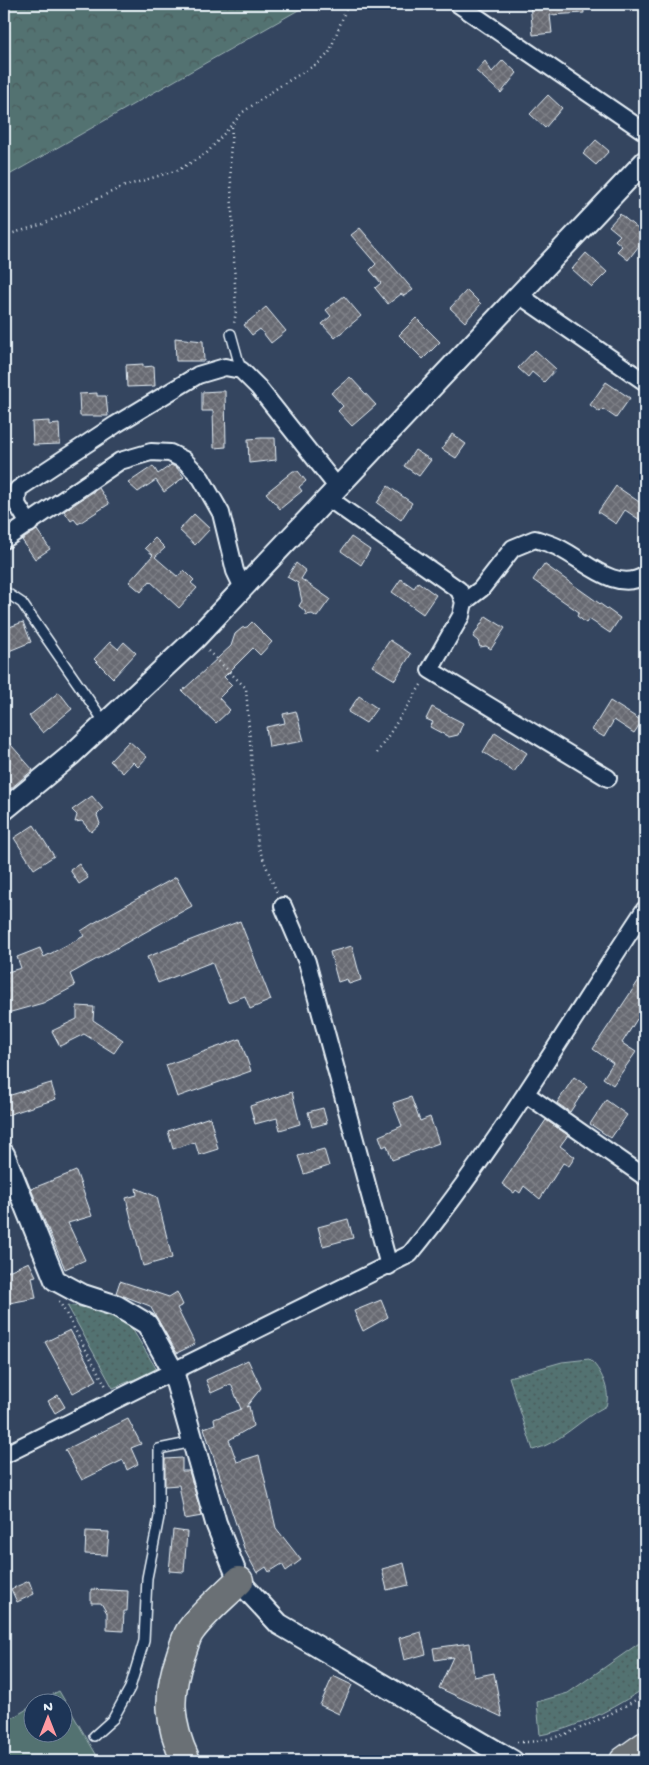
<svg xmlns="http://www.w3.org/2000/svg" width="649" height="1765" viewBox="0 0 649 1765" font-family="'Gochi Hand',sans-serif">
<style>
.grass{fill:url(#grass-dots);stroke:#9db2b4}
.forest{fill:url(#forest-crowns);stroke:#9db2b4}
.garden{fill:#527271;stroke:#9db2b4}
.building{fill:url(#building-cross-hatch);stroke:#e8f1f8}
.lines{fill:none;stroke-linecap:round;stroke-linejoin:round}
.service-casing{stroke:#e8f1f8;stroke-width:12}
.minor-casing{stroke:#e8f1f8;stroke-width:20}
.tertiary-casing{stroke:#e8f1f8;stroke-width:24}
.trunk-casing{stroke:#e8f1f8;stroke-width:31}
.path{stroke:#e8f1f8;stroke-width:2.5;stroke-dasharray:1 4;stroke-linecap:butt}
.service{stroke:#1d3557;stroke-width:9}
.minor{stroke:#1d3557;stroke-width:16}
.tertiary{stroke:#1d3557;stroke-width:20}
.trunk{stroke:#6a7074;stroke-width:28}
</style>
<defs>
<pattern id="grass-dots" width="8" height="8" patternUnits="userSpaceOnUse" patternTransform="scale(1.25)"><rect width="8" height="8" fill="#527271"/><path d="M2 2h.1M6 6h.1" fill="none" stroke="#4b5b5c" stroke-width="1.8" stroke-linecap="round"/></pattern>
<pattern id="forest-crowns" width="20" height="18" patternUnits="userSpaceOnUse" patternTransform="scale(1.25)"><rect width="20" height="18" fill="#527271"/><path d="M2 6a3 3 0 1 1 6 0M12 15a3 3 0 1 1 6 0" fill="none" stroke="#4b5b5c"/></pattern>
<pattern id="building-cross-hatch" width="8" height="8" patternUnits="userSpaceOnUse" patternTransform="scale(1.25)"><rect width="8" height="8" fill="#686a72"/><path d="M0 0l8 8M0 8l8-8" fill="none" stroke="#7e8087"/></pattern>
</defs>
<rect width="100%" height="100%" fill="#34455f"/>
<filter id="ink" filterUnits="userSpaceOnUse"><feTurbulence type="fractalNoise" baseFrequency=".02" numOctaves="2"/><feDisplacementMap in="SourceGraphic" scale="10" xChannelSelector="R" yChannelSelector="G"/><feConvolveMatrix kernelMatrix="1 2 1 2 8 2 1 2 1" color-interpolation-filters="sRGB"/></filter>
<g filter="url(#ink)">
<!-- grass -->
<g class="grass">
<polygon points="67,1305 102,1310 128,1322 157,1370 113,1388"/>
<path d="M 589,1359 C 601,1369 611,1391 606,1406 C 580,1419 561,1443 533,1450 L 509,1377 L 562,1362 Z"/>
<path d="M 645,1639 L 645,1688 C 612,1709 578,1728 540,1735 L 537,1702 L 568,1693 Z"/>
</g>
<!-- forest -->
<polygon class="forest" points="4,4 309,4 4,178"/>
<!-- garden -->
<polygon class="garden" points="59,1691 100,1761 4,1761 4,1723 32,1706 32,1732 62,1732 62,1702 38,1702"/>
<!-- building -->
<g class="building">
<polygon points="530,4 583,4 584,13 550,15 552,33 533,35"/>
<polygon points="503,60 517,73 501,93 476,71 485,61 492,72"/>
<polygon points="548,95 562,108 545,128 530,114"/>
<polygon points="596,140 609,151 596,165 583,154"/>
<polygon points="620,214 645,235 645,238 628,260 617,251 622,246 615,240 620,235 609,226"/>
<polygon points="360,228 413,290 404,296 401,294 388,304 375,288 381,283 370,270 376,264 351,235"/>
<polygon points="586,253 607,272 592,287 572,269"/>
<polygon points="467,290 481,304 465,322 450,308"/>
<polygon points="344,296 361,316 335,338 322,324 331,316 326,310"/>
<polygon points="266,307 286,331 271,343 260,329 252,335 244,325"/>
<polygon points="416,318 440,342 423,359 399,335"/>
<polygon points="175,338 203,341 204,361 176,361"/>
<polygon points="535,350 556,369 544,382 532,372 528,377 518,368"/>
<polygon points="143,364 143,367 154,366 155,386 127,387 126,365"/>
<polygon points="350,377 376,405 352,426 338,411 343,406 331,393"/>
<polygon points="606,382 630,398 616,418 603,409 600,412 590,405"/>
<polygon points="219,391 225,391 226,447 214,448 213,411 202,411 202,392"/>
<polygon points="97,393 97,396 106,396 108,416 80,416 79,394"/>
<polygon points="49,421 49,425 59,424 60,444 33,445 32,422"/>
<polygon points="452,434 466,444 456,458 442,449"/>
<polygon points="261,438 275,438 276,460 249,463 248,439"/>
<polygon points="415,450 431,460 419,476 404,466"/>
<polygon points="171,465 177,468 184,477 164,492 156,480 138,492 128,483 153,466 158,474"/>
<polygon points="293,471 298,471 306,481 299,487 302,491 280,509 266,493"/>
<polygon points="388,486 412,503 401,520 377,503"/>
<polygon points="616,486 645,506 645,512 640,520 625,510 616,524 598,512"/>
<polygon points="99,488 109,504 78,524 74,519 71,521 64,511"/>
<polygon points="194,514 210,529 195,545 179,530"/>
<polygon points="37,530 50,549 35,559 22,540"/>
<polygon points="351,537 370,550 361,565 341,551"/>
<polygon points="155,538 165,548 155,557 178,577 184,570 194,580 191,583 197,588 179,608 150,581 141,592 129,582 153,555 145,548"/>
<polygon points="296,563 306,571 301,579 330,599 317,617 312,614 306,615 305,611 299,606 302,601 298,583 287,577"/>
<polygon points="544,564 620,618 610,633 589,619 586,623 577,616 579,612 533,580"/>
<polygon points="401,579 414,588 418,582 436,595 423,614 392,592"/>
<polygon points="486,616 505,628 491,649 486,646 480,647 478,641 473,637"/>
<polygon points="23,622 31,642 4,653 4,629"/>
<polygon points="252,622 272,642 260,655 253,648 224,677 232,685 219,698 230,710 216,723 182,691 231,646 235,634 242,628 247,627"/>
<polygon points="390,640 411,654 395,680 372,666"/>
<polygon points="110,642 118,649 124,642 136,653 113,678 94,659"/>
<polygon points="59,692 72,709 43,733 29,716"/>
<polygon points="359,696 377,708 366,723 348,712"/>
<polygon points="610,701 642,721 634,733 614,720 604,737 592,730"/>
<polygon points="432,707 463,723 458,735 449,737 430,727 433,722 426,719"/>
<polygon points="296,711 304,741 269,747 266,727 285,723 283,714"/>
<polygon points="495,732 527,753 514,772 483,752"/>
<polygon points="4,737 33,770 4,794"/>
<polygon points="129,741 147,757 138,767 133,762 123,773 110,761"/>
<polygon points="92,796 103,809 97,815 100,824 91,832 82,821 75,822 77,815 72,810"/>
<polygon points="34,825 54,856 34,869 14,838"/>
<polygon points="79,864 88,878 79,884 70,870"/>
<polygon points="176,877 192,906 70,974 75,986 43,1003 4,1014 4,973 21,968 17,957 40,948 44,957 84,936 81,931 92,924"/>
<polygon points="240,921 271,1000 250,1009 245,996 228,1002 212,962 158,983 147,957"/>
<polygon points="352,946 361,980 349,984 347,979 338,982 330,952"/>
<polygon points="645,971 645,1013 640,1021 637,1019 622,1043 636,1052 613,1085 603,1078 613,1063 593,1049"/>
<polygon points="77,1006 94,1007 93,1020 123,1040 114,1053 84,1034 60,1046 52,1031 77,1019"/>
<polygon points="240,1039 251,1071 177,1097 166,1065"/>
<polygon points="574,1077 587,1086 570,1112 557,1103"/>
<polygon points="51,1083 56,1099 4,1116 4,1097"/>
<polygon points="292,1092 300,1124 280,1130 277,1118 255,1124 250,1106"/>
<polygon points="411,1097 420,1121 430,1117 439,1143 392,1160 387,1145 383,1147 379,1136 402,1126 393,1103"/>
<polygon points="606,1100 627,1115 611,1138 590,1124"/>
<polygon points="323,1108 327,1123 312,1127 308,1112"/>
<polygon points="210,1117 218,1149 199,1155 195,1142 173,1149 168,1131"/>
<polygon points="546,1120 568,1135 560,1146 575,1157 569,1166 563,1163 540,1199 524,1186 520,1193 516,1190 514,1193 502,1184"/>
<polygon points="324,1149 329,1166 304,1174 298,1156"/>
<polygon points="76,1171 92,1216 68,1223 85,1260 65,1269 31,1189"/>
<polygon points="136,1188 157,1197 172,1258 143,1266 126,1198 137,1195"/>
<polygon points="348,1219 353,1238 323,1246 318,1227"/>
<polygon points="29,1262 36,1276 32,1277 36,1298 4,1304 4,1273"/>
<polygon points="120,1281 169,1297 177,1292 183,1305 177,1308 195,1344 177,1353 150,1306 116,1293"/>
<polygon points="381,1300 388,1317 363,1331 354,1311"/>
<polygon points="70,1330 97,1380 73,1393 45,1342"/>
<polygon points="248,1360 261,1388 246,1407 249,1406 253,1426 229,1440 237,1462 259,1455 276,1528 301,1560 286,1571 282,1564 269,1572 266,1567 257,1573 245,1551 204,1428 215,1424 214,1419 241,1409 231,1384 211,1393 206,1380"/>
<polygon points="58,1395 65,1407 55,1413 48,1401"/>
<polygon points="128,1419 141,1444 131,1448 138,1464 127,1470 123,1460 82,1480 65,1450"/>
<polygon points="182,1458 182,1471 189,1471 202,1516 185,1519 179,1485 165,1486 165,1459"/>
<polygon points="173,1530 187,1532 184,1572 169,1571"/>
<polygon points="86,1531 109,1532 107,1555 85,1554"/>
<polygon points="404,1563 409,1585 387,1590 382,1569"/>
<polygon points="29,1581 34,1594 17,1602 11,1589"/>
<polygon points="91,1589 128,1591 127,1611 124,1611 123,1631 107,1630 107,1613 101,1603 91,1603"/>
<polygon points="421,1632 426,1654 404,1660 399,1638"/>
<polygon points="470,1643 474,1677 494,1673 502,1717 439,1688 453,1657 435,1660 433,1648"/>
<polygon points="333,1676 352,1685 339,1714 320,1705"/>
</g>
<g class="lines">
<!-- service casing -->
<g class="service-casing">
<g id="service">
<polyline points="231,334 241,370"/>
<polyline points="4,591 22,603 105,723"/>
<polyline points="94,1736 113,1719 130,1688 144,1641 147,1578 159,1517 159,1449 193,1442"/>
</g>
</g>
<!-- minor casing -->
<g class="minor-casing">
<g id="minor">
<polyline points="458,4 645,132"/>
<polyline points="519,295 645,382"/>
<polyline points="328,498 459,590 464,602 461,616 430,670 608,778"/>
<polyline points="29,524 17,504 18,489 115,425 198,375 225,367 241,370 258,387 338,488"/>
<polyline points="4,540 120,461 151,452 170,453 184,460 201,478 221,513 235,571 243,588"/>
<path d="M 464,602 L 481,589 L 513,548 L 535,539 C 544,542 553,544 561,549 C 585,561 617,594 645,575"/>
<polyline points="283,906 307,962 389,1266"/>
<polyline points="526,1094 645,1177"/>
<path d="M 4,1455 L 410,1254 C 498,1146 568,1025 645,909"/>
</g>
</g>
<!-- tertiary casing -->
<g class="tertiary-casing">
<g id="tertiary">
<polyline points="4,810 71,755 195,639 645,161"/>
<polyline points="4,1154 55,1280 83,1295 117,1306 147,1324 173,1371 216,1523 239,1581 279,1624 513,1761"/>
</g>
</g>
<!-- trunk casing -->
<g class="trunk-casing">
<g id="trunk">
<path d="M 186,1761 C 168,1723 167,1694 181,1654 C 184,1647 186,1636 191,1630 C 204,1612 223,1597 239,1581"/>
<polyline points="624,1761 645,1746"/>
</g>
</g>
<!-- path -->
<g class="path">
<polyline points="232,127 230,158 236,311 234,324"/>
<polyline points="4,236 43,224 122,187 178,170 206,154 243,112 280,86 320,62 329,53 348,4"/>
<polyline points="208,651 246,688 258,846 277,893"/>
<polyline points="377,753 423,682"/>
<polyline points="59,1301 107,1388"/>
<path d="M 517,1742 C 562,1744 607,1715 645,1695"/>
</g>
<!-- service -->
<use href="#service" class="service"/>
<!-- minor -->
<use href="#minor" class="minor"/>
<!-- tertiary -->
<use href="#tertiary" class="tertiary"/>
<!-- trunk -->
<use href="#trunk" class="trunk"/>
</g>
</g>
<!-- margin -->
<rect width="649" height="1765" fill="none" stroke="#1d3557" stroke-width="20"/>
<rect x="10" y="10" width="629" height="1745" fill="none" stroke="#e8f1f8" stroke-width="2" filter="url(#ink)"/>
<!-- north arrow -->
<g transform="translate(48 1718)"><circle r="24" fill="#1d3557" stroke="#6e8097"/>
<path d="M0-4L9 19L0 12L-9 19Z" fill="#ff9aa2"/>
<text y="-8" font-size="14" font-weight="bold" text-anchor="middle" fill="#e8f1f8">N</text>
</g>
</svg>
